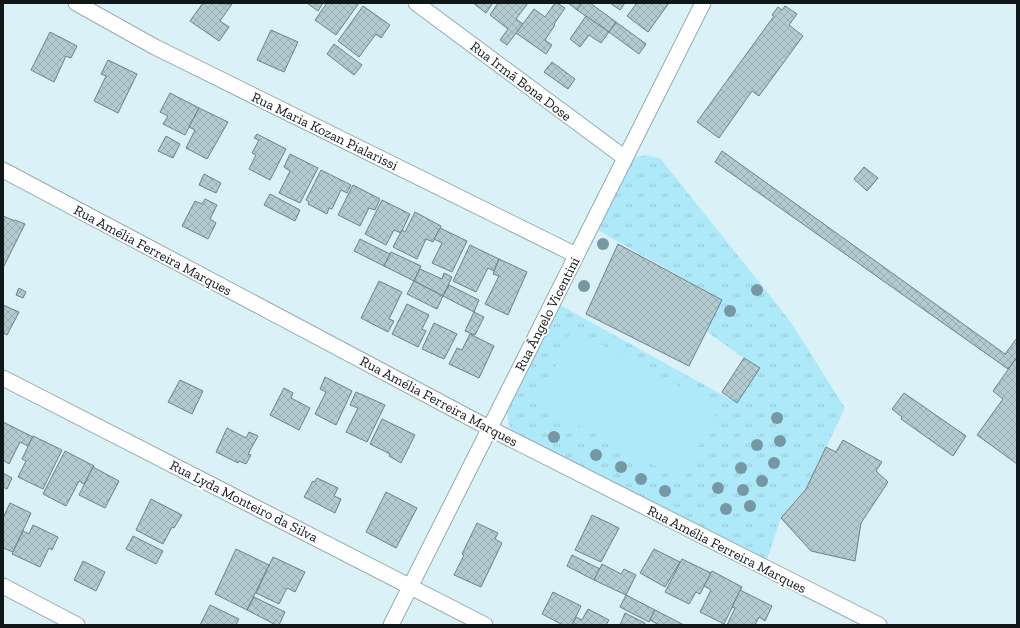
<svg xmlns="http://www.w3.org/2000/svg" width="1020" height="628" viewBox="0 0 1020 628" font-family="'Zilla Slab',serif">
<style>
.grass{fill:url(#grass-tufts)}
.pitch{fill:#ade9f9}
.building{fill:url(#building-cross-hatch);stroke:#6d8288}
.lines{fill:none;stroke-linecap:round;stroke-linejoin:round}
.minor-casing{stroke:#95abb1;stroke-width:17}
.minor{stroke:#fff;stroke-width:15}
.tree{fill:#7598a2}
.labels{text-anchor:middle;stroke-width:4;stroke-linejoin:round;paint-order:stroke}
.street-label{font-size:14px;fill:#0f1719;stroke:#fff}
</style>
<defs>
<pattern id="grass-tufts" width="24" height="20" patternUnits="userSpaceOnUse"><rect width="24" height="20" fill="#ade9f9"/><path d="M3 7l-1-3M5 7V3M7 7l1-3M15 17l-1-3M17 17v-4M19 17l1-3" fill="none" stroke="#94c7d5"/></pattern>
<pattern id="building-cross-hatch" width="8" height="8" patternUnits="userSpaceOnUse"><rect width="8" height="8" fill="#b3cad0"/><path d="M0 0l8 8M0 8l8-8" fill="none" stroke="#99adb2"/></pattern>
</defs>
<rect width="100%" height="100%" fill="#daf1f8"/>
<!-- grass -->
<polygon class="grass" points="646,155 660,158 790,321 845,408 809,483 781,518 766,562 517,438 509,426 507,412 513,394 558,304 737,403 759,369 706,331 722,300 594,228 628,159"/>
<!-- pitch -->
<polygon class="pitch" points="572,329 719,408 680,479 538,404"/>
<!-- building -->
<g class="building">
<polygon points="203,3 232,4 220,21 229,27 219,41 190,21"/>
<polygon points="307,3 323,3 318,11"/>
<polygon points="327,3 359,3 336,35 315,20"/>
<polygon points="473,3 491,3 492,4 486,13"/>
<polygon points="498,3 528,3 516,19 523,24 507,45 500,40 508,29 490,15"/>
<polygon points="555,3 557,3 565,8 554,24 555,25 545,40 552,45 546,54 516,33 534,9 545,17"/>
<polygon points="568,3 582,3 577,10"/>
<polygon points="582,3 590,3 616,22 609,32 577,10"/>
<polygon points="610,3 625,3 620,10"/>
<polygon points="637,3 669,3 648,32 627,16"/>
<polygon points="363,6 390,25 381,38 376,34 359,57 338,41"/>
<polygon points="785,6 797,14 789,25 803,36 759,96 752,91 719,138 697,122 774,16 772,15 778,7 782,10"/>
<polygon points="586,16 609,32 601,43 589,35 580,47 570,39"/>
<polygon points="616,22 646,44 639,54 609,32"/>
<polygon points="271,30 298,42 284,72 257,60"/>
<polygon points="50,32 77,46 71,58 66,56 54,82 31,70"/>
<polygon points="334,44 362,65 354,75 327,54"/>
<polygon points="108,60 137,74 118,113 94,101 106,76 101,74"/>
<polygon points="552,62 575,79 568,89 544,72"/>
<polygon points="170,93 199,108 185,135 163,124 168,116 160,112"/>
<polygon points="199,108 228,122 207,159 186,148 195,130 189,127"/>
<polygon points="257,134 286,149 270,180 249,169 256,155 252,153 259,140 254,138"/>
<polygon points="166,136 180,144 173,158 158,151"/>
<polygon points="722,151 1005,354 1017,338 1017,357 1008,369 715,162"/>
<polygon points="290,154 318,168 300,203 279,193 290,171 284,167"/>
<polygon points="864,167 878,178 867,191 854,179"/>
<polygon points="321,170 351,185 347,193 341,190 332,209 329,208 327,214 308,204 309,202 306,200"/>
<polygon points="204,174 221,183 216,193 199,185"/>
<polygon points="353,185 380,199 375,210 369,208 360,226 338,215"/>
<polygon points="270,194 300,210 295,221 264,205"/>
<polygon points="205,199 217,205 210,219 216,223 208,239 182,226 195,201 202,204"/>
<polygon points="382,200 410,214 401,233 394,230 386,245 365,234"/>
<polygon points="415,212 441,226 433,242 426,239 417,259 393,247 402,230 405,232"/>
<polygon points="3,216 15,221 15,220 25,224 3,268"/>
<polygon points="440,228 467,241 452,272 432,263 442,243 434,239"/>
<polygon points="360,239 390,254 384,266 354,251"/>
<polygon points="618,244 722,300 689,366 586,314"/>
<polygon points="470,245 499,259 494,271 488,268 476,292 453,281"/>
<polygon points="391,252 421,266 414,281 384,266"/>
<polygon points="499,259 527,272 508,315 485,304 499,276 493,274"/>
<polygon points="420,269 442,279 444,273 452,277 443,296 414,281"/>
<polygon points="379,281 402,292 389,319 394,321 388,332 361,318"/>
<polygon points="414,281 443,296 437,309 407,294"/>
<polygon points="449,285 479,300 474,312 443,296"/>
<polygon points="19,288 26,292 23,298 16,295"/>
<polygon points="407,304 429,315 422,329 426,331 418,347 392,334"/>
<polygon points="3,305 19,312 7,335 3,333"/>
<polygon points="474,312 484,317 475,335 465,331"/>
<polygon points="434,323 457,334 444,359 422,349"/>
<polygon points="470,334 494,346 479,378 449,364 457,348 462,350"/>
<polygon points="1017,357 1017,464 977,435 1003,399 993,391"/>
<polygon points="744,358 760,368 737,403 722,392"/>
<polygon points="325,377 352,391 336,425 315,414 326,392 320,389"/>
<polygon points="180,380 203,391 192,414 168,402"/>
<polygon points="284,388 293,393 291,398 310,408 299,430 270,415"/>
<polygon points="356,392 385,405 367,442 346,432 358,408 350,405"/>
<polygon points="904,393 966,436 953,456 901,419 902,417 892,409"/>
<polygon points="382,419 415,435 401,463 389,456 390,454 370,444"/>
<polygon points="3,422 33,437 28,446 20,442 9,464 3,460"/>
<polygon points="227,428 246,438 249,432 258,436 248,454 251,455 246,464 239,461 238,463 216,452"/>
<polygon points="33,436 62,450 43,489 18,477 26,461 22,459"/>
<polygon points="843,440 882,462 876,471 888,482 861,523 855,561 811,551 781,518 806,489 826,447 836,452"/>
<polygon points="65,451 94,466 84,484 79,481 66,506 43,494"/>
<polygon points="93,467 119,481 105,508 79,495"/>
<polygon points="3,473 12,478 7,489 3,487"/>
<polygon points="317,478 338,488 334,496 341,499 335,513 304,497 313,481 315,482"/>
<polygon points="386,492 417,508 396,548 366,532"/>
<polygon points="151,499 182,515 174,528 172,527 163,544 136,530"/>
<polygon points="10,503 31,513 13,552 3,548 3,518"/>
<polygon points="592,515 619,528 601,562 575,550"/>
<polygon points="477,523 498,533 495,539 502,543 481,587 454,575 464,555 462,554"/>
<polygon points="33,525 58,537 52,550 49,548 40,567 12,554 23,531 29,534"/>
<polygon points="133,536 163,551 156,564 126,549"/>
<polygon points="236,549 269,565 247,610 215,594"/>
<polygon points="654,549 680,562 665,587 640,573"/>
<polygon points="572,555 600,569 594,580 567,566"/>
<polygon points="273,557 305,572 295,592 287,588 279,604 256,593"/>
<polygon points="682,559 711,573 700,594 696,592 689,604 665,592"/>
<polygon points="83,561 105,572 96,591 74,580"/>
<polygon points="602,564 621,574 624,569 636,575 626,595 594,580"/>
<polygon points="712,571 742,587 724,624 700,612 711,590 704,586"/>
<polygon points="740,590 772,606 765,621 759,617 755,625 727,625 735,608 732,607"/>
<polygon points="553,592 581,606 572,625 563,625 542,614"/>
<polygon points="626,595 655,610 649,622 620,607"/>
<polygon points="254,597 285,612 279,625 276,625 247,610"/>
<polygon points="210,605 239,619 236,625 200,625"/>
<polygon points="588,609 609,620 606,625 572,625 576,617 582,620"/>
<polygon points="655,610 684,625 659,625 650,620"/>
<polygon points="625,613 645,623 644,625 620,625"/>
</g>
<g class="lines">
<!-- minor casing -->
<g class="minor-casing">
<g id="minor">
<polyline points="76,3 155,47 576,255"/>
<polyline points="416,3 625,158"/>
<polyline points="3,170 489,428 879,625"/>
<polyline points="3,378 485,625"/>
<polyline points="3,586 77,625"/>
<polyline points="391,625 703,3"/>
</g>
</g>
<!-- minor -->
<use href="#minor" class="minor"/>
</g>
<!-- trees -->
<g class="tree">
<circle cx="603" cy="244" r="6"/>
<circle cx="584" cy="286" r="6"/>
<circle cx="757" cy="290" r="6"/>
<circle cx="730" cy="311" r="6"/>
<circle cx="777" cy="418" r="6"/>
<circle cx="554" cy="437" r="6"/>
<circle cx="780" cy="441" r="6"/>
<circle cx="757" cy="445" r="6"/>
<circle cx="596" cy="455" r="6"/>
<circle cx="774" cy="463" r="6"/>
<circle cx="621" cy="467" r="6"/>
<circle cx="741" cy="468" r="6"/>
<circle cx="641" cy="479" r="6"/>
<circle cx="762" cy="481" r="6"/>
<circle cx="718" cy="488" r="6"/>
<circle cx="743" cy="490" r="6"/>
<circle cx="665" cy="491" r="6"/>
<circle cx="750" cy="506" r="6"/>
<circle cx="726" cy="509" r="6"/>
</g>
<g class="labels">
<!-- street labels -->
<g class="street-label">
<text transform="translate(521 81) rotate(37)" y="5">Rua Irmã Bona Dose</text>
<text transform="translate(325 131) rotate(26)" y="5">Rua Maria Kozan Pialarissi</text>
<text transform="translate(153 250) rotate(28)" y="5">Rua Amélia Ferreira Marques</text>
<text transform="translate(547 314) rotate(-63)" y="5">Rua Ângelo Vicentini</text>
<text transform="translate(439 401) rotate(28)" y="5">Rua Amélia Ferreira Marques</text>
<text transform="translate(244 501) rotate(27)" y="5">Rua Lyda Monteiro da Silva</text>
<text transform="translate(727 549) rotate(27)" y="5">Rua Amélia Ferreira Marques</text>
</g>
</g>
<!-- border -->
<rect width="1020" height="628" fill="none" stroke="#0f1719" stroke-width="8"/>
</svg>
